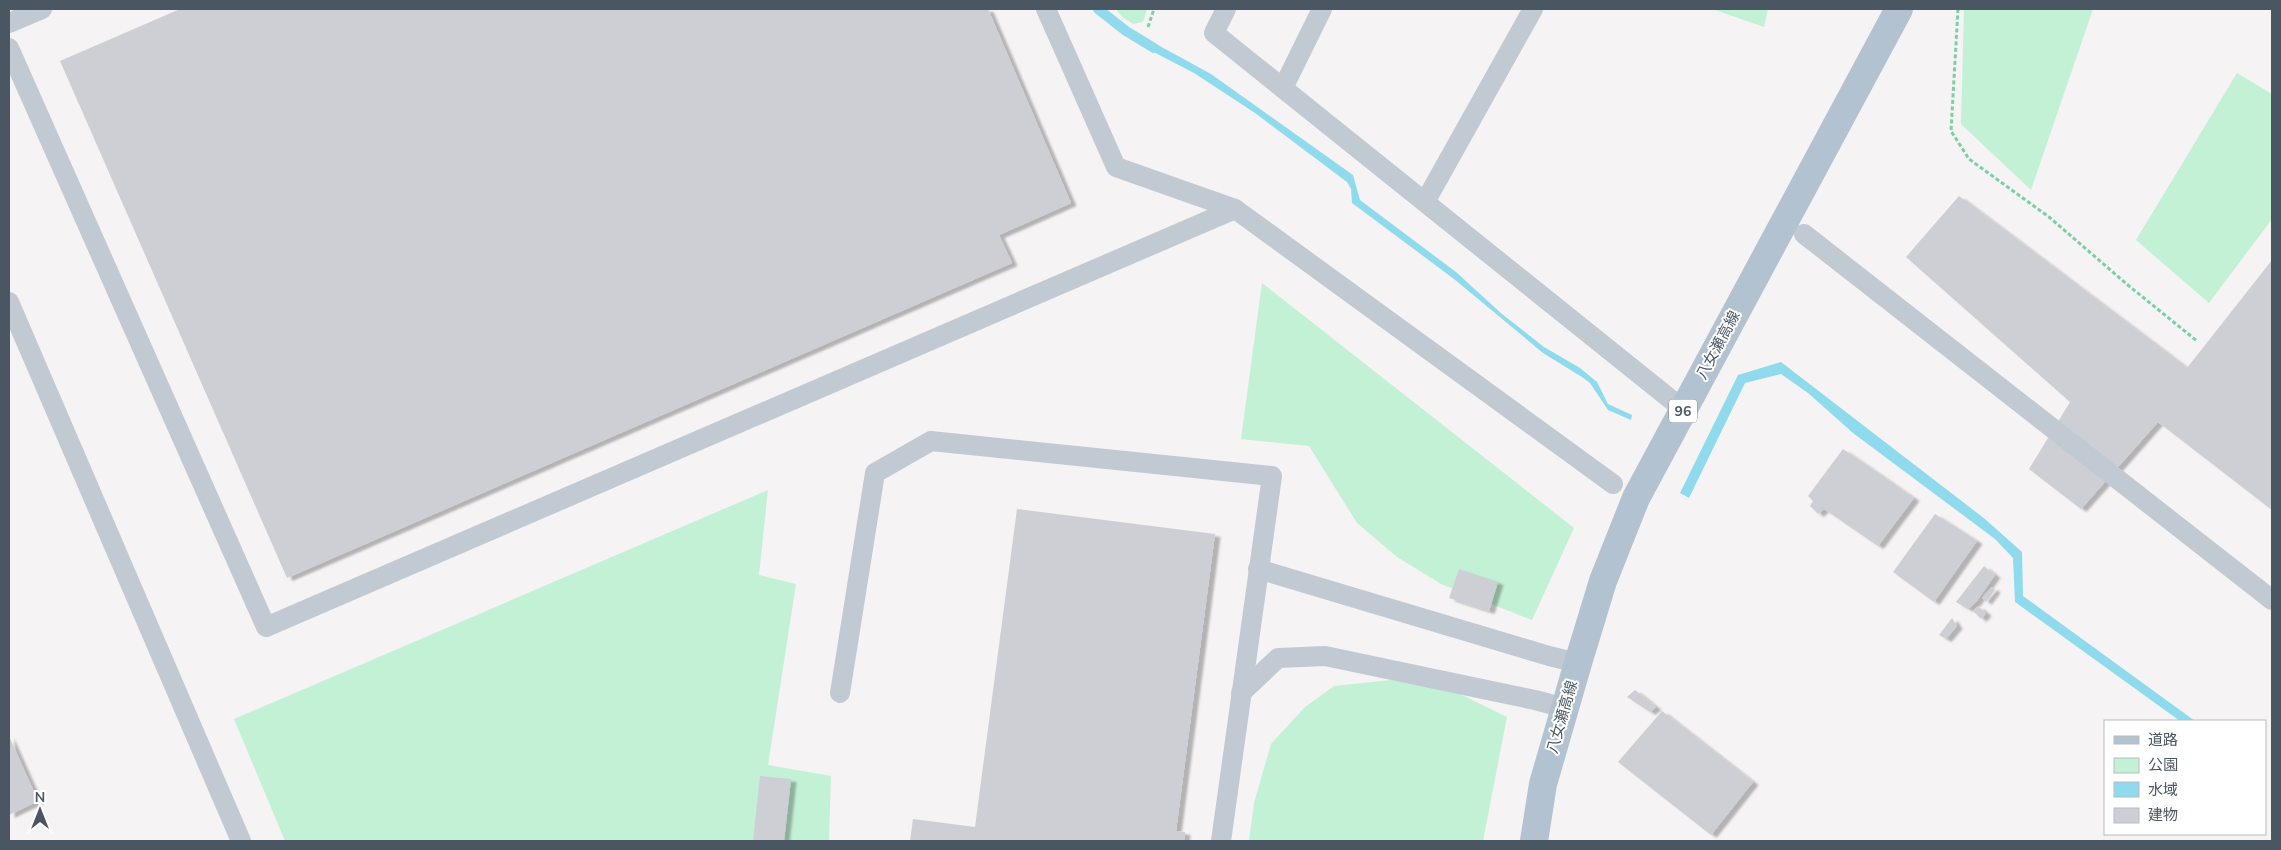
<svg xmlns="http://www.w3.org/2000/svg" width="2281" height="850" viewBox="0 0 2281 850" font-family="'Nunito Sans','Noto Sans JP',sans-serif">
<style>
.green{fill:#c3f1d5}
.water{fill:#90daee}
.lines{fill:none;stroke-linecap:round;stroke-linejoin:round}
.stream{stroke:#90daee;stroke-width:10}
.building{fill:#cdcfd5;filter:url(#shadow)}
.path{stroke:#7ad0a6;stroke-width:3;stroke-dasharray:4 2.5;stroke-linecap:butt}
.service{stroke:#c1cad2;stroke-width:20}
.primary{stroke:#b3c2d1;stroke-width:28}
.labels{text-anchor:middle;stroke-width:4;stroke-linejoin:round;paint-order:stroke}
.shield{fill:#fff;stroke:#808990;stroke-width:1}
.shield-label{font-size:14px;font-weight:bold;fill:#4a5661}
.street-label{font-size:15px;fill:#4a5661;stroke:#fff}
</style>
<defs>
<filter id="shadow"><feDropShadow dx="5.5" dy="3" stdDeviation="1" flood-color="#0004"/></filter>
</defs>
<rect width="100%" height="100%" fill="#f5f3f3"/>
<!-- green -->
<g class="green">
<polygon points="1116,9 1147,9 1143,22 1133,24 1122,17"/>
<polygon points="1712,9 1768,9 1764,27"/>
<polygon points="1964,9 2093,9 2031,190 1961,124"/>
<polygon points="2237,73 2272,94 2272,219 2209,303 2136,240"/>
<polygon points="1262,283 1574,528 1532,620 1441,584 1397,557 1357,523 1309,446 1241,439"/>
<polygon points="768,490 759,575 796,584 768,765 831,776 829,840 837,841 285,841 234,719"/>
<polygon points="1400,679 1458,693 1507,717 1483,841 1249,841 1254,803 1271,744 1305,707 1334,686"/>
</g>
<!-- water -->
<g class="water">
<polygon points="1147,39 1211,74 1353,175 1360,200 1456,272 1502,314 1544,347 1580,368 1597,382 1608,404 1632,415 1631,420 1608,410 1590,383 1582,377 1543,353 1454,279 1352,203 1351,189 1347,182 1255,113 1194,73 1140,45"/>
<polygon points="1781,362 1985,519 2022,552 2023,596 2195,721 2180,721 2015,602 2013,558 1995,539 1853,433 1808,393 1781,374 1745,383 1689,498 1680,493 1738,375"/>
</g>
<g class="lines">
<!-- stream -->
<polyline class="stream" points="1098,9 1126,31 1154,48"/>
</g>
<!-- building -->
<g class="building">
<polygon points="180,9 988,9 1071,203 999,235 1012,263 287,578 60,61"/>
<polygon points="1959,196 2187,368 2272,260 2272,510 2158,422 2081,509 2029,469 2070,402 1906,257"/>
<polygon points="1843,449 1914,498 1878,546 1824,509 1818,514 1810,506 1813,501 1808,496"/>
<polygon points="1017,509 1215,534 1176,831 1185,832 1184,841 910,841 913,819 975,827"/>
<polygon points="1935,514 1977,541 1934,602 1893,572"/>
<polygon points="1984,566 1995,575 1976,602 1968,609 1956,602"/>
<polygon points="1459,569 1498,582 1489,611 1449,598"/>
<polygon points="1992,587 1995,590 1986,602 1982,598"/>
<polygon points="1978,606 1986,613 1981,619 1973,611"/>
<polygon points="1952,618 1957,626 1946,639 1939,635"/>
<polygon points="1635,690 1656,707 1650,712 1627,697"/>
<polygon points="1662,711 1753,782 1711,835 1618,762"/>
<polygon points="9,736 38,801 9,815"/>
<polygon points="760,776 791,779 784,841 753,841"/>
</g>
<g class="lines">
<!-- path -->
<g class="path">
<polyline points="1958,9 1951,131 1969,159 2049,217 2129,286 2197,341"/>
<polyline points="1148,27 1154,9"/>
</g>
<!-- service -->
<g class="service">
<polyline points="1046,9 1116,167 1235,209 1613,484"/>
<polyline points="1226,9 1214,33 1684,410"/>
<polyline points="9,23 42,9"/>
<polyline points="9,48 266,627 1235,209"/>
<polyline points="1283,88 1322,9"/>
<polyline points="1425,202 1533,9"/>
<polyline points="1804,234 2272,600"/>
<polyline points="9,302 241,841"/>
<polyline points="1258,569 1549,656 1578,663"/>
<polyline points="840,693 875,473 931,441 1272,476 1221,841"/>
<polyline points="1241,693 1278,658 1325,656 1535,700 1565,708"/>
</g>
<!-- primary -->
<polyline class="primary" points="1534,841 1543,784 1578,663 1603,581 1636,498 1899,9"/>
</g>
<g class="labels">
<!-- shield labels -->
<rect class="shield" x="1669" y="399.5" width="28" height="23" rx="4"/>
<g class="shield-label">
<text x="1683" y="416">96</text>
</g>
<!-- street labels -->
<g class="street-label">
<text transform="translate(1718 345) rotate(-62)" y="5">八女瀬高線</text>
<text transform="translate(1562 717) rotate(-74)" y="5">八女瀬高線</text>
</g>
</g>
<!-- border -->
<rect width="2281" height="850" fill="none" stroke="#4a5661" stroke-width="20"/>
<!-- legend -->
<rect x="2104" y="720" width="162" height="115" fill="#ffffff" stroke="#b7bbc0"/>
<rect x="2114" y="736" width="25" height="8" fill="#b3c2d1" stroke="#b7bbc0"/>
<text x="2148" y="745" font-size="15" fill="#4a5661">道路</text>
<rect x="2114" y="758" width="25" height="15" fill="#c3f1d5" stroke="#b7bbc0"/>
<text x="2148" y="770" font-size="15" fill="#4a5661">公園</text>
<rect x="2114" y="782" width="25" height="15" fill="#90daee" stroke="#b7bbc0"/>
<text x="2148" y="795" font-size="15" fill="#4a5661">水域</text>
<rect x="2114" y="808" width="25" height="15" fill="#cdcfd5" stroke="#b7bbc0"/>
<text x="2148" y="820" font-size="15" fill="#4a5661">建物</text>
<!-- north arrow -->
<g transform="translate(40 810)" stroke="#ffffff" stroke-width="4" paint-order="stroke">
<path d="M0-4L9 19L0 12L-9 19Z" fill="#4a5661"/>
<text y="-8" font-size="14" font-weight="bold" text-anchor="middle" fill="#4a5661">N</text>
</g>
</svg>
